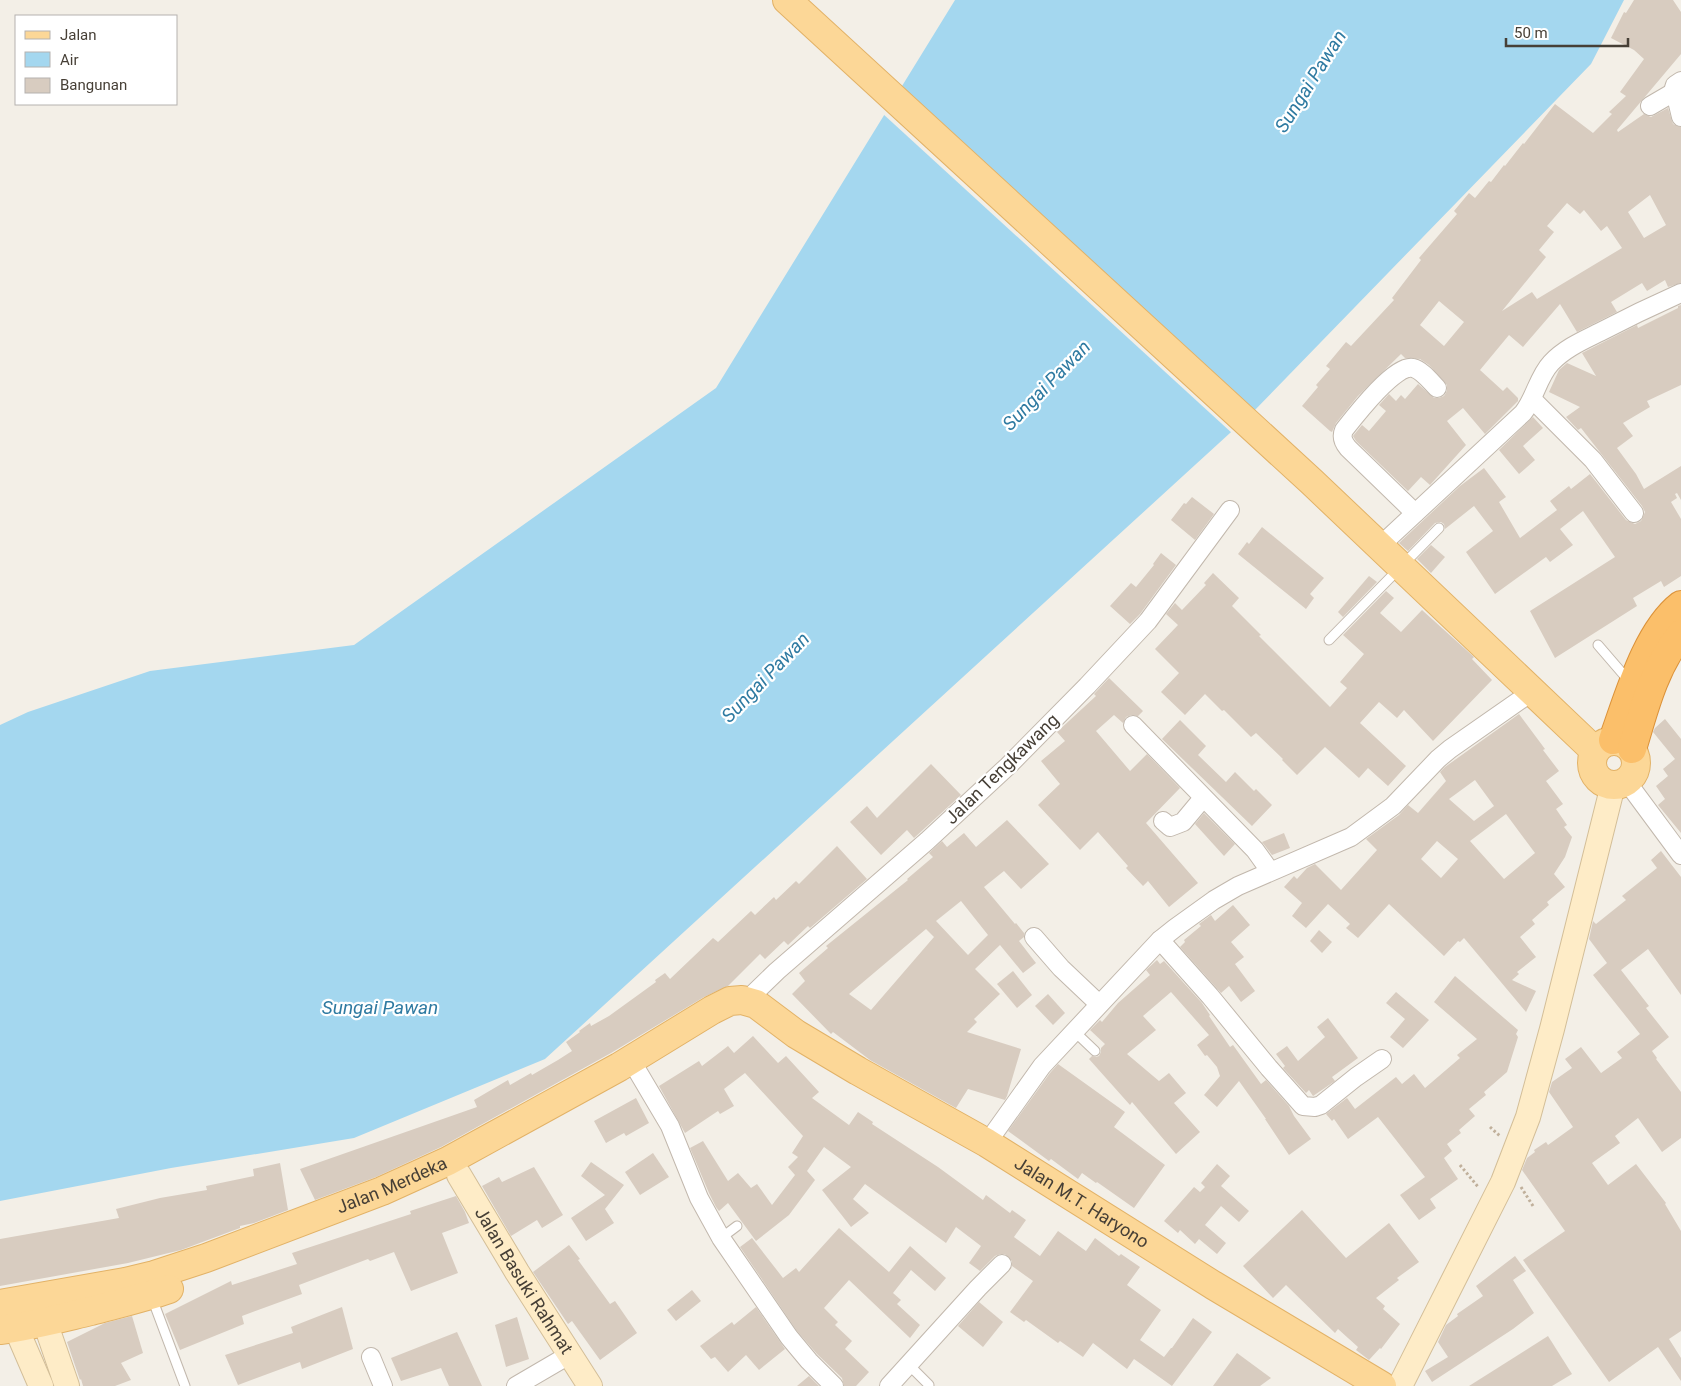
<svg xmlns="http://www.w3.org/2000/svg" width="1681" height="1386" viewBox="0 0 1681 1386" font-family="Roboto,sans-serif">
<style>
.water{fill:#a4d7ef}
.pier{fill:#f3efe7}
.building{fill:#d8ccc0;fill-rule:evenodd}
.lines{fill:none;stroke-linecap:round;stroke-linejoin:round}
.lane-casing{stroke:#c2b8ad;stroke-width:11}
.street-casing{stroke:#c2b8ad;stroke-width:20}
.secondary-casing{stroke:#d3be98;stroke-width:26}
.primary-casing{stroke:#e2b267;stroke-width:30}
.highway-casing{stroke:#db923a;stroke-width:30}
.path{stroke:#c0b09b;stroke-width:3;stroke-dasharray:2.5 2.5;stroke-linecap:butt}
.lane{stroke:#fff;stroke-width:9}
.street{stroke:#fff;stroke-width:18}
.secondary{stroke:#feecc7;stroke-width:24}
.primary{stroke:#fcd797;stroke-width:28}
.highway{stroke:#fbbf6a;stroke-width:28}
.labels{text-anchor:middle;stroke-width:4.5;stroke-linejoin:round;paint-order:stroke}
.street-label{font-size:18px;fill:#463f36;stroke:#fff}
.water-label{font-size:19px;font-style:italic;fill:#2e7aa1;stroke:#fff}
</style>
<rect width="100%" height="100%" fill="#f3efe7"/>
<!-- water -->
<polygon class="water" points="955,0 1624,0 1591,64 1253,412 545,1059 354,1138 171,1168 0,1201 0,725 28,712 150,671 354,645 716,388"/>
<!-- pier -->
<polygon class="pier" points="895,92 1251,417 1233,434 882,113"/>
<!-- building -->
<g class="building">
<path d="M 1634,0 L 1673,0 L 1681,12 L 1681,54 L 1617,130 L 1618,132 L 1644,114 L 1651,117 L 1668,108 L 1673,124 L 1681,127 L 1681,283 L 1668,287 L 1665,280 L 1647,291 L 1642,283 L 1611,302 L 1617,312 L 1577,332 L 1560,304 L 1523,347 L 1509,335 L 1480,370 L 1503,391 L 1507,387 L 1518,398 L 1518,401 L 1485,434 L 1463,408 L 1447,421 L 1466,445 L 1430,485 L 1421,477 L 1408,491 L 1356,441 L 1353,436 L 1362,425 L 1369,431 L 1386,411 L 1379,405 L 1389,394 L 1396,401 L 1401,395 L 1405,399 L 1418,384 L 1434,398 L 1439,398 L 1444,396 L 1447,391 L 1447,385 L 1429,365 L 1420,359 L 1405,358 L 1401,354 L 1358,396 L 1336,423 L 1332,432 L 1330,431 L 1302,406 L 1318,387 L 1316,385 L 1330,369 L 1326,366 L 1346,342 L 1351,346 L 1394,300 L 1392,298 L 1421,260 L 1419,258 L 1457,214 L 1454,211 L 1469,193 L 1475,198 L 1489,181 L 1491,182 L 1504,165 L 1505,166 L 1523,143 L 1524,144 L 1555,104 L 1593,133 L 1612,114 L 1609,112 L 1626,96 L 1620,92 L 1644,59 L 1634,50 L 1611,38 L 1624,12 L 1626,13 ZM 1650,195 L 1666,225 L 1644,238 L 1628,212 ZM 1567,203 L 1580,214 L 1584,210 L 1601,231 L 1607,226 L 1622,248 L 1537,299 L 1532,292 L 1502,311 L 1546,257 L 1539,250 L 1554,232 L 1547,226 ZM 1439,301 L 1464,322 L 1444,346 L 1420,325 Z"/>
<polygon points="1681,305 1681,385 1647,401 1650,407 1623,423 1633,436 1617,448 1636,474 1644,489 1681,466 1681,500 1677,493 1675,494 1677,498 1671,502 1681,519 1681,576 1664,587 1661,581 1633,598 1637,606 1555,658 1530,611 1615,557 1583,511 1560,529 1573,545 1550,562 1546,557 1495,594 1466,552 1493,531 1474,506 1445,529 1444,524 1441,522 1435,523 1408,551 1399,543 1460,486 1484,468 1506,497 1499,502 1520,538 1557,510 1550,501 1569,486 1571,489 1590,474 1626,520 1635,524 1641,521 1645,512 1642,506 1581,428 1578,430 1566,417 1580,407 1549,392 1559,370 1567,363 1596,376 1582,353 1637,325 1638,328 1678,308 1678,306"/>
<polygon points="1533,417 1543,428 1523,446 1535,460 1519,474 1499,450"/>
<polygon points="1192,497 1214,514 1195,540 1171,520 1184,503 1186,504"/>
<polygon points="1262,527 1324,578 1310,594 1314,598 1306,609 1238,554 1247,542 1249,544"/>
<polygon points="1431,545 1445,557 1431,573 1417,559"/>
<polygon points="1161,553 1176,565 1140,614 1130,624 1110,606 1131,583 1136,587 1154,565 1153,564"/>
<polygon points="1213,573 1239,598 1232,606 1261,635 1259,636 1330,707 1347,688 1340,682 1364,654 1343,635 1386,591 1394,598 1380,613 1401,632 1422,610 1474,657 1472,659 1492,680 1433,741 1404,710 1397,718 1379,702 1360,723 1406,766 1388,786 1368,768 1359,778 1325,747 1297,775 1282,760 1283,759 1256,733 1251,737 1224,710 1222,711 1205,694 1185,715 1161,692 1179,673 1155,649 1178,625 1166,614 1175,603 1182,610 1206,585 1204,583"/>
<polygon points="1369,576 1377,582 1343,617 1338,612"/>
<polygon points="1109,678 1143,711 1138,716 1131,715 1126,717 1123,723 1114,715 1096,731 1130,771 1147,754 1180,788 1146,823 1198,883 1169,907 1148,881 1143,886 1126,868 1128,866 1098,832 1080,850 1038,805 1060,784 1041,761 1065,741 1057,732 1096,696 1094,694"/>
<path d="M 1519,714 L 1545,749 L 1543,750 L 1559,771 L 1546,781 L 1563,804 L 1556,809 L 1567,825 L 1564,827 L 1572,837 L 1565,857 L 1554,874 L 1565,887 L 1547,902 L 1549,905 L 1532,920 L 1535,924 L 1520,937 L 1536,957 L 1517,972 L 1519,974 L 1512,980 L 1536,991 L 1526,1012 L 1464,938 L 1460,942 L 1458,941 L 1444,956 L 1389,904 L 1358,938 L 1346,928 L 1350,924 L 1328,904 L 1306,928 L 1292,916 L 1302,903 L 1284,887 L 1294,876 L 1297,879 L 1307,868 L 1315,864 L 1341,890 L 1377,850 L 1366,839 L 1399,815 L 1408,805 L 1418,813 L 1446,781 L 1440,772 L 1445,767 ZM 1475,780 L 1494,806 L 1474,821 L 1449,799 ZM 1506,814 L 1535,853 L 1504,879 L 1470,841 ZM 1437,841 L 1458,859 L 1441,878 L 1421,859 Z"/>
<polygon points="1665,719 1681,739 1681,833 1658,805 1665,799 1656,786 1668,776 1663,769 1675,759 1653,732 1655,728"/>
<polygon points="1180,720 1206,746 1198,755 1226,782 1235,772 1254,791 1256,789 1272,805 1252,826 1162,739"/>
<polygon points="931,764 961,795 914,838 907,830 881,855 850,822 867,806 877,818"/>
<polygon points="1204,813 1235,844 1224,856 1195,824"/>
<path d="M 1007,820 L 1049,864 L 1021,889 L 1004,871 L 984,887 L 1015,924 L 1016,923 L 1024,933 L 1024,937 L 1019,941 L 1036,963 L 1023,973 L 1000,945 L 975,969 L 1000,994 L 974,1019 L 977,1022 L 967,1032 L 1021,1049 L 1007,1096 L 1005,1100 L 968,1089 L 956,1108 L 870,1060 L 833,1032 L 831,1034 L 792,994 L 805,981 L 799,973 L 828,948 L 826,946 L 908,880 L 907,879 L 933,857 L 929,853 L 942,841 L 947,847 L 964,833 L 976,847 ZM 961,901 L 988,935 L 968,955 L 936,921 ZM 926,929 L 934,937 L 871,1010 L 849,994 Z"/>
<polygon points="1284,833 1290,848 1272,855 1262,842"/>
<polygon points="837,846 867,879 810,928 808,926 788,945 784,941 765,959 760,954 728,986 704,997 611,1053 441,1147 376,1177 315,1200 300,1169 477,1107 474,1100 508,1080 510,1085 531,1073 532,1075 558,1060 572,1051 566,1042 580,1032 579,1031 590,1023 591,1026 609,1016 656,982 655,980 665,973 670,979 713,938 718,942 751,911 755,915 774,897 776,900 796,881 799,884"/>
<polygon points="1661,851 1681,877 1681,995 1648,949 1621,970 1649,1006 1646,1008 1669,1037 1652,1051 1657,1058 1656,1059 1681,1092 1681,1138 1662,1152 1638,1118 1615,1136 1620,1143 1592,1163 1608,1185 1636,1164 1666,1203 1665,1204 1681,1231 1681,1331 1669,1339 1681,1358 1681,1381 1658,1347 1609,1382 1523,1260 1565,1231 1522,1170 1527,1158 1535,1152 1534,1150 1546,1142 1548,1145 1573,1127 1549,1092 1552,1082 1572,1068 1565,1059 1581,1047 1601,1073 1622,1058 1617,1052 1640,1034 1593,975 1607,963 1589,939 1593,921 1596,924 1626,900 1622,896 1657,868 1651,860"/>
<polygon points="1233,905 1250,925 1231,942 1244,957 1235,964 1255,991 1241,1002 1229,986 1221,993 1180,947 1185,942 1184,940 1201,926 1199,924 1211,915 1215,921"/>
<polygon points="1319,930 1332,942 1322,953 1310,941"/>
<polygon points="1157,960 1160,964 1164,961 1202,1003 1210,1015 1209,1016 1230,1047 1233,1045 1261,1084 1266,1080 1289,1106 1294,1116 1311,1139 1289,1155 1265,1119 1266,1119 1239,1081 1217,1107 1204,1095 1220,1076 1217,1067 1207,1055 1205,1056 1197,1045 1209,1035 1171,992 1143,1016 1156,1030 1127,1054 1159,1081 1169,1073 1186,1093 1174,1103 1200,1132 1176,1154 1132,1102 1130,1105 1089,1059 1092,1056 1096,1057 1099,1056 1101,1052 1101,1048 1105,1044 1090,1030 1100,1020 1102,1022 1118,1003 1150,975 1146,970"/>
<polygon points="1013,971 1032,995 1017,1008 997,984"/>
<polygon points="1455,976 1518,1030 1516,1034 1518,1037 1507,1072 1484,1092 1486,1095 1469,1109 1475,1116 1459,1130 1461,1133 1447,1144 1452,1151 1444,1158 1458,1179 1430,1199 1436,1208 1419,1220 1400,1195 1425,1177 1378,1117 1348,1139 1334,1119 1332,1121 1326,1114 1347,1098 1355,1109 1396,1077 1402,1084 1414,1074 1425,1088 1460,1058 1457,1055 1477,1039 1434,1002"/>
<polygon points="1396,992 1429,1020 1403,1048 1390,1037 1405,1019 1386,1003"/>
<polygon points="1048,994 1065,1013 1053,1025 1035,1006"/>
<polygon points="1328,1018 1358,1058 1332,1077 1335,1081 1313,1096 1309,1090 1306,1093 1283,1068 1285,1066 1276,1054 1287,1046 1298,1061 1325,1037 1317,1027"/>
<polygon points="753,1036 778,1063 786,1056 819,1092 812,1098 849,1125 858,1112 873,1122 872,1124 938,1167 983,1200 986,1195 1010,1213 1012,1210 1026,1220 1014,1237 1040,1256 1058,1231 1086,1251 1095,1238 1119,1256 1121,1254 1140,1267 1127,1285 1161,1310 1140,1340 1164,1357 1171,1348 1172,1348 1193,1318 1212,1332 1172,1386 1134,1359 1127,1369 1093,1343 1083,1357 1060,1341 1058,1343 1026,1320 1024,1322 1010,1312 1033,1281 1012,1266 1012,1261 1005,1254 1000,1254 995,1256 980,1271 969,1263 981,1246 956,1227 946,1243 865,1184 853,1199 869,1213 851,1227 822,1190 851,1167 824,1147 807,1171 815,1180 789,1215 756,1241 728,1203 719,1211 716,1207 709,1193 690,1148 703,1141 728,1181 738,1173 751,1188 757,1184 772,1205 795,1175 788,1167 798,1157 792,1153 803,1136 745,1073 724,1089 734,1106 720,1114 718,1111 685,1133 659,1086 699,1061 702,1066 728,1046 734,1053"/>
<polygon points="1058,1064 1125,1112 1114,1127 1165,1165 1134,1208 1097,1182 1096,1183 1082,1173 1078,1179 1051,1159 1049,1161 1008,1131 1050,1073"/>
<polygon points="636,1098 649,1123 626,1136 624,1133 606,1143 594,1121"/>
<polygon points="653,1153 669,1177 640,1195 625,1172"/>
<polygon points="591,1162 624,1185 605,1209 614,1223 586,1241 571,1218 605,1195 581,1176"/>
<polygon points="280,1163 288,1210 254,1223 240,1226 240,1228 181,1250 128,1263 0,1286 0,1239 119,1218 116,1209 160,1198 207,1190 206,1186 254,1176 253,1169"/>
<polygon points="1217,1164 1230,1176 1221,1186 1249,1211 1239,1222 1221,1206 1205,1225 1226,1243 1217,1254 1199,1239 1195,1244 1180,1230 1178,1233 1164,1221 1194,1187 1200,1192 1205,1187 1201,1183"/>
<polygon points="534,1167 563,1215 542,1228 537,1220 511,1236 482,1186 499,1177 502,1182"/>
<polygon points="456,1196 465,1212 469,1223 442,1233 458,1273 411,1291 394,1252 370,1261 368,1259 299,1285 302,1294 242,1316 244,1324 180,1350 165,1314 231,1281 232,1285 297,1264 292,1253 411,1214 410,1211"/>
<polygon points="1302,1210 1346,1258 1389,1223 1419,1262 1397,1278 1399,1280 1376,1298 1385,1306 1383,1309 1400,1324 1381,1349 1380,1348 1369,1360 1356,1350 1358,1347 1338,1329 1335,1333 1286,1285 1273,1298 1243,1266"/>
<polygon points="839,1228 889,1272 910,1246 946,1278 935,1291 911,1270 893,1293 901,1300 897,1304 920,1325 910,1338 849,1280 824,1308 838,1322 835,1325 852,1341 845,1349 869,1372 856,1386 844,1386 842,1378 817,1354 797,1331 740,1247 752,1238 783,1278 796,1268 799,1272"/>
<polygon points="569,1245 580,1259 578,1260 610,1304 615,1301 637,1333 600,1360 572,1321 568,1324 533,1272"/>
<polygon points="1515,1256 1526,1271 1513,1280 1534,1313 1513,1329 1432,1382 1425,1371 1448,1357 1438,1342 1446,1325 1458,1316 1457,1314 1483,1296 1476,1286"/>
<polygon points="692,1290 701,1301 676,1321 667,1310"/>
<polygon points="979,1302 1003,1322 983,1347 958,1326"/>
<polygon points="342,1307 353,1349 302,1369 300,1362 238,1385 225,1355 293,1333 291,1327"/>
<polygon points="756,1307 785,1349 759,1370 746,1355 728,1372 715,1357 711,1359 700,1346 732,1322 734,1325"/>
<polygon points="132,1316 143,1353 121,1363 131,1380 115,1386 83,1386 81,1379 80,1380 67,1342 105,1323"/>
<polygon points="517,1317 529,1359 506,1367 495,1325"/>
<polygon points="457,1332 482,1386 449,1386 441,1368 401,1381 391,1358"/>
<polygon points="1548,1336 1572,1374 1552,1386 1469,1386"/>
<polygon points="1237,1353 1271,1378 1260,1386 1213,1386"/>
<polygon points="809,1376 819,1386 797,1386"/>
</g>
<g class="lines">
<!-- lane casing -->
<g class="lane-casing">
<g id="lane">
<polyline points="1329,640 1439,528"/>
<polyline points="1598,645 1629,681"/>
<polyline points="1074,1031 1095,1051"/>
<polyline points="721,1238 737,1226"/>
<polyline points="152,1298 185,1386"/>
<polyline points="908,1364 929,1385"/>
</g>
</g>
<!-- street casing -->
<g class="street-casing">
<g id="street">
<polyline points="1681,81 1675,85 1674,88 1681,117"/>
<polyline points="1650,106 1674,92"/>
<polyline points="1532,399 1593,460 1634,513"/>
<path d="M 1415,513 L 1348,448 C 1343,442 1341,437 1344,430 C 1355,416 1396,363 1413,368 C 1422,370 1431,382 1437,388"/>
<path d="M 1380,546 L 1523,413 C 1535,398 1538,377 1551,363 C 1565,348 1584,340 1600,332 C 1627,318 1654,305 1681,293"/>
<polyline points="1133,725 1255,850 1270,871"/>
<polyline points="1627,782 1681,855"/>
<polyline points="1163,821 1170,827 1183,822 1203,798"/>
<polyline points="1034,937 1061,968 1099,1004"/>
<polyline points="1160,940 1210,996 1269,1068 1303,1106 1315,1107 1321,1105 1356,1077 1382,1059"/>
<polyline points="746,1001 777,971 927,841 1008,766 1087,686 1148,621 1230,510"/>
<polyline points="638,1072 670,1126 699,1198 721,1238 789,1337 809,1361 834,1386"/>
<polyline points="987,1143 1042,1066 1160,940 1175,928 1214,900 1238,886 1351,837 1393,806 1438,759 1450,749 1533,691"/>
<polyline points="371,1357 383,1386"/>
<polyline points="516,1386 569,1355"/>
<polyline points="889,1386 978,1288 1002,1264"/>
</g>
</g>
<!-- secondary casing -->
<g class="secondary-casing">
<g id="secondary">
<path id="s1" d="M 459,1175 L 517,1272 L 590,1386"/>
<polyline points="45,1322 67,1386"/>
<polyline points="16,1328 41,1386"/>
<polyline points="1400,1386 1503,1182 1528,1117 1552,1029 1613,785"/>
</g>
</g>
<!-- primary casing -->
<g class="primary-casing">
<g id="primary">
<polyline points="787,0 1312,482 1595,751"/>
<circle cx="1614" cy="763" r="22"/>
<path id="s2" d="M 0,1304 L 125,1282 L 154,1275 L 206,1258 L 382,1191 L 448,1161 L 619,1067 L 712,1010 L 730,1001 L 742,1000 L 756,1004 L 796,1034 L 858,1071 L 987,1143 L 1213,1285 L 1382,1386"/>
<path d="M 0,1330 C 31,1326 61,1318 91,1311 C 117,1304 143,1298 169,1289"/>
</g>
</g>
<!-- highway casing -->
<g class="highway-casing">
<g id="highway">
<path d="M 1613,740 C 1628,699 1646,632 1681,605"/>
<path d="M 1632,749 C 1644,709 1654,667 1681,634"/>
</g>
</g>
<!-- path -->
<g class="path">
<polyline points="1490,1127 1501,1137"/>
<polyline points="1460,1165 1479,1188"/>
<polyline points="1521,1187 1533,1206"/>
</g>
<!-- lane -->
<use href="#lane" class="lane"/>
<!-- street -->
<use href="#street" class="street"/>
<!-- secondary -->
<use href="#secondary" class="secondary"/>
<!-- primary -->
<use href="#primary" class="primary"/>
<!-- highway -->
<use href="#highway" class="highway"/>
</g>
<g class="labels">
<!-- street labels -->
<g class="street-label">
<text transform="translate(1002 769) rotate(-44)" y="6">Jalan Tengkawang</text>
<text dy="6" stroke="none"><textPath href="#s2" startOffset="411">Jalan Merdeka</textPath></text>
<text dy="6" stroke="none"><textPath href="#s2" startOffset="1205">Jalan M.T. Haryono</textPath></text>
<text dy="6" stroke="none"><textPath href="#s1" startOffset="124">Jalan Basuki Rahmat</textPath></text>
</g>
<!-- water labels -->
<g class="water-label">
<text transform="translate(1310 81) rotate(-58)" y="7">Sungai Pawan</text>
<text transform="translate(1046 385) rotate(-46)" y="7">Sungai Pawan</text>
<text transform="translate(765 677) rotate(-46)" y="7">Sungai Pawan</text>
<text x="380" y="1014">Sungai Pawan</text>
</g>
</g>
<!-- legend -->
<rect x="15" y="15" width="162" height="90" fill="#ffffff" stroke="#b5b2af"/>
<rect x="25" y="31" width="25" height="8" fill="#fcd797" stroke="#b5b2af"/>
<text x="60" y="40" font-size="15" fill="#463f36">Jalan</text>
<rect x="25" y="52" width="25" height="15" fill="#a4d7ef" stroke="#b5b2af"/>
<text x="60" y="65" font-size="15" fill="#463f36">Air</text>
<rect x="25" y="78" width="25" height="15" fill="#d8ccc0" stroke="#b5b2af"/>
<text x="60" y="90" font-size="15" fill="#463f36">Bangunan</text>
<!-- scale -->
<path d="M1506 38v8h122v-8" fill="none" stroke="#463f36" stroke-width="2.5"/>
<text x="1514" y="38" font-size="15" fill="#463f36" stroke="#ffffff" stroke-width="4" paint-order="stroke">50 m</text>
</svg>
